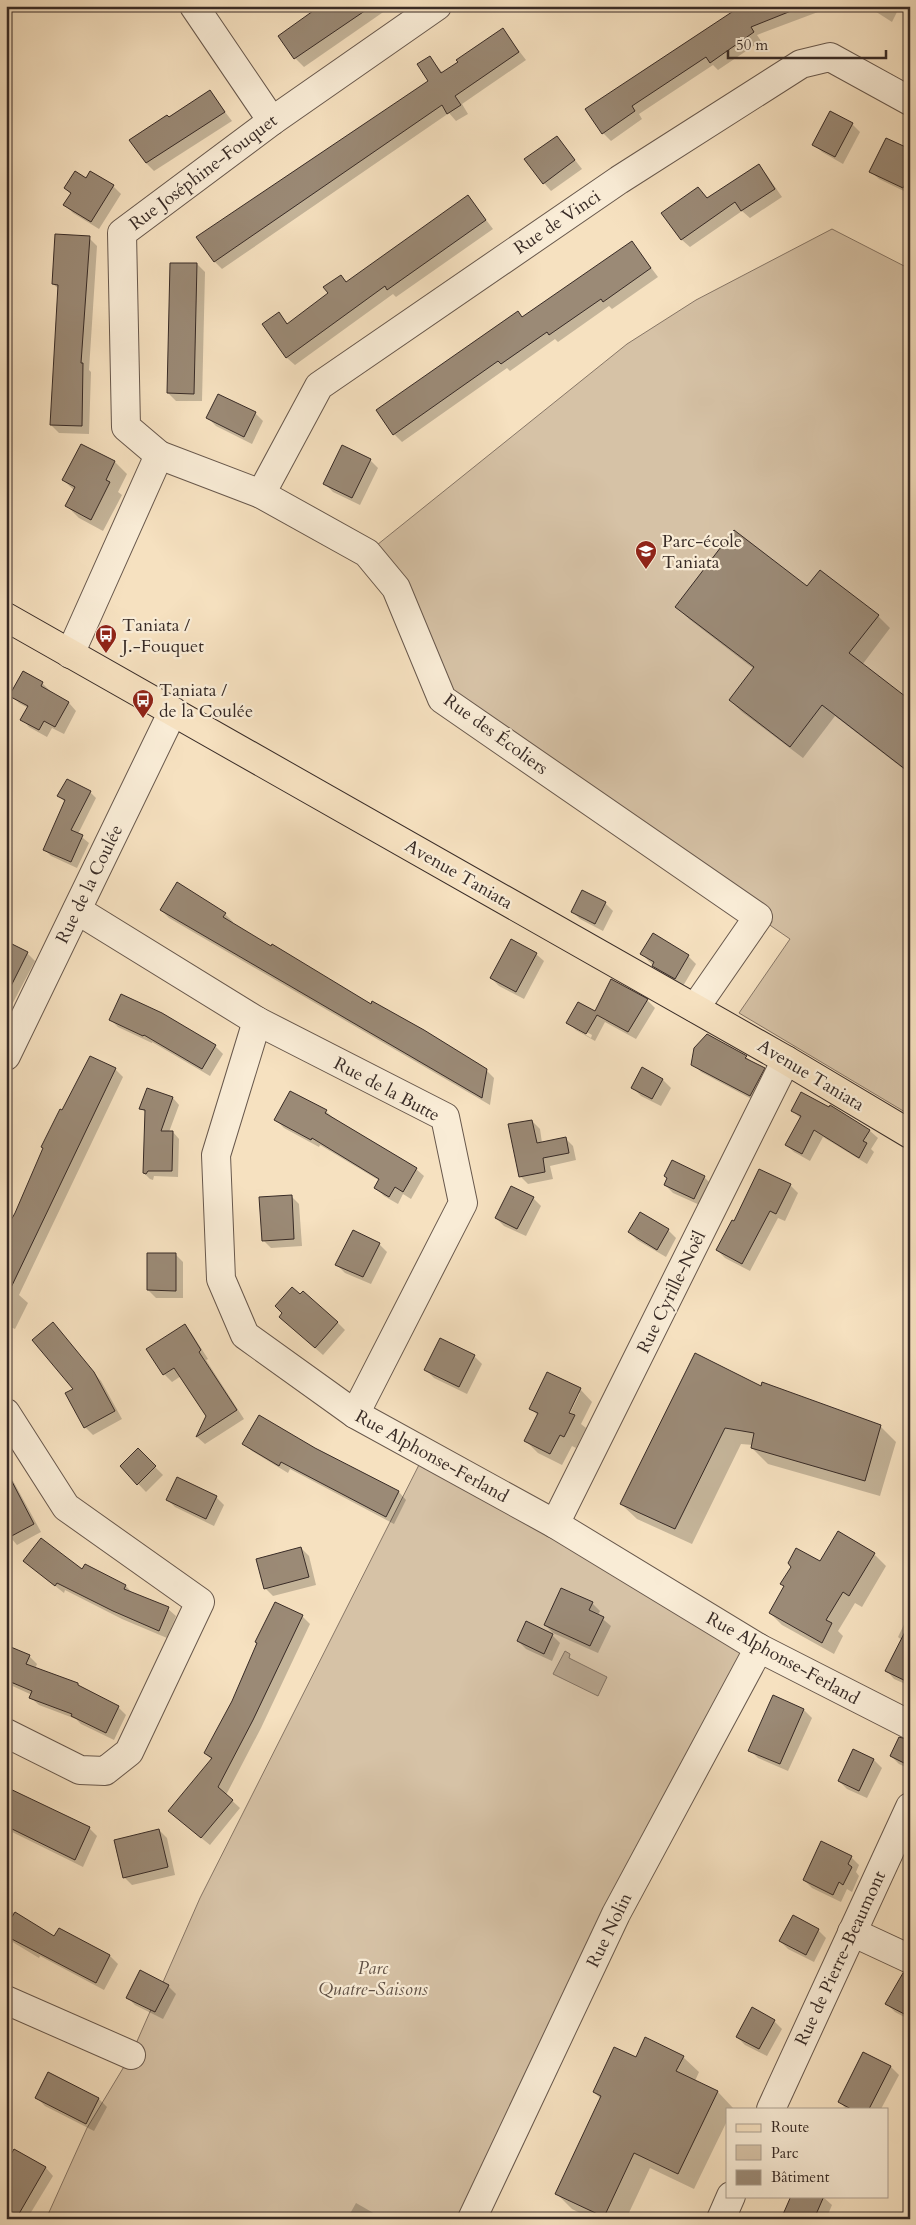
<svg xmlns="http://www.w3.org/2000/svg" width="916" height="2225" viewBox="0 0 916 2225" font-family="Cardo,serif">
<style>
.green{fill:#d6c2a6;stroke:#877666}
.water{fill:#b5a38c;stroke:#837363}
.shadow{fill:#0003;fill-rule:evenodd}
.building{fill:#9b8a76;stroke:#382b26}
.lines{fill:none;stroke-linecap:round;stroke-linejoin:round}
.minor-casing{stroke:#68584c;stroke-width:30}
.major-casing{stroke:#382b26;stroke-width:30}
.minor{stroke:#f9ecd6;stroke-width:28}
.major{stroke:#f6e1c0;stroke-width:28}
.labels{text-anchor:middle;stroke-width:4.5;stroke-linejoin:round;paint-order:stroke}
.street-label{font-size:18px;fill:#382b26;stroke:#f9ecd6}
.poi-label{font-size:18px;fill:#382b26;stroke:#f9ecd6;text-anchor:start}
.park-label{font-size:18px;font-style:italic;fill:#605146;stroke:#f9ecd6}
</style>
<rect width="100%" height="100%" fill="#f6e1c0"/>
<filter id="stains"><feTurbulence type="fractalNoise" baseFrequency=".004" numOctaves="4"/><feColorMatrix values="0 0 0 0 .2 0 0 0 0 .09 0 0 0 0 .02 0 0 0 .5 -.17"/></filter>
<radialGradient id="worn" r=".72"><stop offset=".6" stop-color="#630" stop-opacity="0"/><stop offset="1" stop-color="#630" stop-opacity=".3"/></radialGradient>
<!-- green -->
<g class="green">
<polygon points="832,229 910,269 910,1115 739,1013 790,939 442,699 367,553 627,344 696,300"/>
<polygon points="425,1453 759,1648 472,2219 46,2219 87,2128 131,2055 200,1898"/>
</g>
<!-- water -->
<polygon class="water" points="565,1651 570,1654 569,1658 607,1677 598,1696 553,1674"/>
<!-- shadow -->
<g class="shadow">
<polygon points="321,6 392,6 304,67 295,58"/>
<polygon points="743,6 825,6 826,9 757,35 761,41 718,70 713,65 639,114 642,119 611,141 603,133 587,109"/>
<polygon points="867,6 900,6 892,22"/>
<polygon points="503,30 526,60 462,104 468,114 456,121 449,113 222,269 214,261 429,82 430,58 443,73"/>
<polygon points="209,91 232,121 154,171 146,163 169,118"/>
<polygon points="831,113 852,124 860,132 843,164 822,152 814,144"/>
<polygon points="557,137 582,169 551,191 544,183"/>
<polygon points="910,151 910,194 879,179 871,172"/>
<polygon points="758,166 766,174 782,197 750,218 742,211 690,247 682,240 698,188 708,199"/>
<polygon points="86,180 113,186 121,194 99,229 73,213 65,205 71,194 65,188"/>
<polygon points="468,196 493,229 396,297 393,294 295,365 287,358 263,324 279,314 288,324 329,293 341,276 347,282"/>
<polygon points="89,238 97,246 89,370 91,372 89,434 59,433 51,425 59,289 53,284"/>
<polygon points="632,242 658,277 612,309 609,306 558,342 555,339 510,371 507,368 402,442 394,434 378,410 518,312 523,318"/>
<polygon points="197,264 205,272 202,401 176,401 168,393"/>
<polygon points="255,413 263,421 252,444 216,426 208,418"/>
<polygon points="82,445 115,462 127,474 118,492 122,495 103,531 79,518 67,506 75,491 63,480"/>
<polygon points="370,460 378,468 360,505 333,492 325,484"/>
<polygon points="820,571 878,616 890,628 862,665 910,702 910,774 835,716 803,758 742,712 730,700 754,669 689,619 677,607 807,587"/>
<polygon points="42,683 50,691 49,692 69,703 76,711 64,734 52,728 47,737 29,727 22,719 28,708 19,703 11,695"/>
<polygon points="90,792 96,798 78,834 89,843 77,868 51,856 45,850 66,803 59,796"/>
<polygon points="605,903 613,911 603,931 580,919 572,911"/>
<polygon points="161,910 225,914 233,922 232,924 486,1070 494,1078 490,1105 169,918"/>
<polygon points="6,943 27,953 35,961 6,1016"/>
<polygon points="536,954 544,961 524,999 499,986 491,978"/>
<polygon points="642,954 688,956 696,964 683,986 661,974"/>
<path d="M 647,1000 L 655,1008 L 636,1039 L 605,1022 L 595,1041 L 576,1030 L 568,1022 L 595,1013 ZM 576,1026 L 592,1035 L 591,1038 L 576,1029 Z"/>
<polygon points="110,1019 215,1046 223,1054 210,1076 152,1042 152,1043 118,1027"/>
<polygon points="708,1035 746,1057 772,1077 759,1103 701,1072 693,1064"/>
<polygon points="115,1069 123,1077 19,1295 28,1303 15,1329 6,1325 6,1233 63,1112"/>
<polygon points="643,1069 663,1080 671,1088 661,1106 641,1096 633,1088"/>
<polygon points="290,1092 326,1111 334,1119 416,1169 424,1176 411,1199 403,1194 398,1204 384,1196 376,1188 380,1181 320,1145 319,1147 284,1128 276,1120"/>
<polygon points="173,1098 179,1105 169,1132 173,1132 179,1139 178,1177 154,1176 153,1180 150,1179 144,1173 146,1113 141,1108"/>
<polygon points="831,1106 870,1131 878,1138 871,1149 874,1152 867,1164 823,1137 810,1161 794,1152 786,1145 801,1119 793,1111 830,1108"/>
<polygon points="532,1121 540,1129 542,1143 565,1138 573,1146 576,1160 550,1166 553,1179 528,1184 520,1176"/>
<polygon points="704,1177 712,1185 702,1206 673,1193 665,1185"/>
<polygon points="790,1185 798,1193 785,1221 778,1218 750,1271 725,1258 717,1250 735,1223"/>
<polygon points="291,1196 299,1204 302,1246 271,1248 263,1240"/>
<polygon points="533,1198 541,1206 526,1236 504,1226 496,1218"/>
<polygon points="640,1213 668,1230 676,1238 666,1257 637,1240 629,1232"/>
<polygon points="379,1244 387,1252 371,1284 345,1273 337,1265"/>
<polygon points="175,1254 183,1262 183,1298 156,1298 148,1290"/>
<polygon points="283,1313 337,1322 345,1330 323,1355 289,1325"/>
<polygon points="53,1324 101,1381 122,1419 93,1435 85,1427"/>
<polygon points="184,1326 192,1334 208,1359 206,1360 244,1419 205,1444 197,1437 207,1416 181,1376 172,1382 164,1374"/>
<polygon points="474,1356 482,1364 467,1394 434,1378 426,1370"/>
<polygon points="761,1388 880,1426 896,1442 880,1496 768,1464 752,1448 753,1445 741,1444 692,1544 637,1519 621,1504"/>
<path d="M 580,1389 L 592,1402 L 581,1424 L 586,1428 L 576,1448 L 572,1446 L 562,1465 L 538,1453 L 526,1441 L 538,1416 L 531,1408 ZM 577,1393 L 580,1393 L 567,1419 L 565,1418 Z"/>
<polygon points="244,1444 314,1449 399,1492 406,1500 394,1524 290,1469 288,1473 252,1451"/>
<polygon points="138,1450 163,1475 146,1492 121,1466"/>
<polygon points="6,1468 41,1532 17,1545 6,1532"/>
<polygon points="216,1497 224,1505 214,1526 175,1507 167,1499"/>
<polygon points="301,1548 309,1556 316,1585 273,1596 265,1588"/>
<polygon points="874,1554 886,1566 862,1607 855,1603 838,1631 843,1636 834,1654 782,1625 770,1613 785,1587 782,1584 820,1562"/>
<polygon points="24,1561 83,1571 85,1566 126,1586 133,1594 168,1609 176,1616 167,1638 122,1619 65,1590 64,1593"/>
<polygon points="592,1603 600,1611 598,1615 611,1626 598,1653 553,1633 545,1625"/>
<polygon points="910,1612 910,1686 894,1679 887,1671 902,1640 898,1637"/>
<polygon points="302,1616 310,1624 261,1728 226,1795 240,1808 210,1845 178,1819 212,1760 205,1753"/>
<polygon points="552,1635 560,1643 552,1661 526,1649 518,1641"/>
<polygon points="6,1647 29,1656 37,1664 35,1669 78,1684 82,1689 118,1707 126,1715 114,1740 81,1724 76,1719 39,1705 31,1698 32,1695 6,1683"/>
<polygon points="804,1710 812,1718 788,1771 758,1758 750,1750"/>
<polygon points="910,1740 910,1769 899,1764 891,1756"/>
<polygon points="854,1750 874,1760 882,1768 867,1798 847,1789 839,1781"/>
<polygon points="6,1788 89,1828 97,1836 83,1867 6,1829"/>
<polygon points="159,1830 167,1838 175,1875 132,1885 124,1877"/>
<polygon points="851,1857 859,1865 856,1872 859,1876 852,1892 847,1889 841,1902 812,1888 804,1880"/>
<polygon points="6,1908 55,1937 59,1929 110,1956 118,1964 104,1990 40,1956 39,1958 6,1938"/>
<polygon points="818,1930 826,1938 814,1962 788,1949 780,1941"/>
<polygon points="910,1983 910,2020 895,2012 887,2004"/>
<polygon points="168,1986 176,1994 163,2019 135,2005 127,1997"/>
<polygon points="774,2021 782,2029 767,2056 745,2045 737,2037"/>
<polygon points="864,2054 891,2067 899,2075 881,2109 846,2109 839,2101"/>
<polygon points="683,2057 699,2072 695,2081 718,2092 733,2108 727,2109 727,2121 694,2189 650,2168 626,2219 592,2219 572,2209 556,2193 601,2099 594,2092 636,2059"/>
<polygon points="49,2074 99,2099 107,2107 94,2131 45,2106 37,2098"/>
<polygon points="14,2150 46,2168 53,2176 27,2219 6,2219"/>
<polygon points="822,2196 832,2205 826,2219 782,2219"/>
<polygon points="356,2203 384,2219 347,2219"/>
</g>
<!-- building -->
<g class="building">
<polygon points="320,6 372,6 294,59 278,36"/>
<polygon points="741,6 801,7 751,27 754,32 710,63 706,57 632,106 635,111 602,134 585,109"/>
<polygon points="503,28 519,52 455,96 461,105 447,114 442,105 214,262 196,237 428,81 417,64 430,56 441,73 458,62 456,60"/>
<polygon points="210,90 225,112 146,163 129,140 167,115 169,117"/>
<polygon points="830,111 853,123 835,157 812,145"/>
<polygon points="557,136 575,160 543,184 524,159"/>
<polygon points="886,138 910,149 910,174 903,188 869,172"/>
<polygon points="759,164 775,189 741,211 735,202 681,240 661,213 698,187 707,198"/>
<polygon points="75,171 86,178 90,171 114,185 91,222 63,205 71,193 64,188"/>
<polygon points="468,195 486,220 387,290 385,286 286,358 262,324 279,312 287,324 328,293 323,287 341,275 346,282"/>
<polygon points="55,234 90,236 81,363 83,363 82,426 50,425 58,285 52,284"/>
<polygon points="632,241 651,268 603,302 601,299 549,335 547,332 501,364 498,361 393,435 376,410 518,311 522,317"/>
<polygon points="170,263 197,263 194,394 167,393"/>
<polygon points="218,394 256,412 244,437 206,418"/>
<polygon points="81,444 115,461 106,480 110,482 91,520 65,506 75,487 62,480"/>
<polygon points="342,445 371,459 352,498 323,484"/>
<polygon points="734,530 807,586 820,570 879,615 849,653 910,700 910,773 822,705 790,747 729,700 754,667 675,607"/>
<polygon points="23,671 43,682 41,686 69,702 55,727 44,721 39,730 20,720 28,706 9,696"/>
<polygon points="67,779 91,791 71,830 83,835 71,862 43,850 65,800 57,796"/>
<polygon points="177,882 226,913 223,917 271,946 272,944 371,1004 372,1001 424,1030 487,1069 482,1098 160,910"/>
<polygon points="582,890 606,902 595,924 571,912"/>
<polygon points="653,933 689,955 675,979 652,966 654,962 640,954"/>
<polygon points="511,939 537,953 516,992 490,978"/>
<polygon points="6,941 28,952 6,996"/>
<polygon points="611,979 648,999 628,1032 597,1015 586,1034 566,1023 578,1002 595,1011"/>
<polygon points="121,994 162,1013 216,1045 202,1069 144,1035 143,1036 109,1020"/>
<polygon points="707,1034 747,1056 745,1058 765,1068 750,1096 691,1065 694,1048"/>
<polygon points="90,1056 116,1068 6,1298 6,1229 15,1213 43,1148 41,1147 60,1109 62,1110"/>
<polygon points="642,1067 663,1079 652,1099 631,1088"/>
<polygon points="147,1088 173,1097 161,1131 173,1131 172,1171 148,1171 146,1174 143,1173 145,1110 139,1109"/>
<polygon points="290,1091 327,1110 325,1113 417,1168 403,1192 395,1187 389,1197 374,1188 379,1179 312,1138 311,1140 274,1120"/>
<polygon points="801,1092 829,1107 830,1105 870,1130 863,1141 867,1143 859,1158 814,1130 802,1154 785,1145 801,1116 791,1111"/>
<polygon points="532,1120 537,1143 566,1137 569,1153 543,1158 545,1172 519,1177 508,1124"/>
<polygon points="672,1160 705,1176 694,1199 664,1185 667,1178 664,1176"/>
<polygon points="759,1169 791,1184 776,1214 770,1211 742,1264 716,1250 732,1220 734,1221"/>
<polygon points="511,1186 534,1197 517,1229 495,1218"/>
<polygon points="292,1195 294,1239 262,1241 259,1197"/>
<polygon points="640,1212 669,1229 657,1250 628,1232"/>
<polygon points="353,1230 380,1243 363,1277 335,1265"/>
<polygon points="147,1253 176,1253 176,1291 147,1290"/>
<polygon points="292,1287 300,1294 303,1291 338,1322 315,1348 279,1317 282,1313 275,1306"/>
<polygon points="53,1322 94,1372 115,1411 84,1428 65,1393 73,1389 32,1340"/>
<polygon points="185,1324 201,1350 199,1352 237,1410 196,1437 206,1416 174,1368 163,1375 146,1349"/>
<polygon points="440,1338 475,1355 459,1387 424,1370"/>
<polygon points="695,1353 761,1386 762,1382 881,1425 865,1481 751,1448 754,1433 725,1428 675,1529 620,1504"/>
<polygon points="547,1372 581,1388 569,1413 575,1415 564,1437 560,1435 550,1454 524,1441 538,1413 529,1409"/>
<polygon points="259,1415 315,1448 399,1491 386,1517 281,1462 279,1466 242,1444"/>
<polygon points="138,1448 156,1466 137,1485 120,1466"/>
<polygon points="6,1470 34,1524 6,1539"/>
<polygon points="177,1477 217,1496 206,1519 166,1500"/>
<polygon points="838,1531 875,1553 849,1596 843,1592 826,1620 832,1623 822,1643 769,1613 784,1586 780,1584 791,1567 788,1563 796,1548 820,1561"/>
<polygon points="41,1538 82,1569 85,1564 126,1585 124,1589 169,1607 159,1631 113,1611 57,1583 55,1586 23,1561"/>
<polygon points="301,1547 309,1577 264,1589 256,1559"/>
<polygon points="561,1588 593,1602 589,1610 604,1617 590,1646 544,1625"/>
<polygon points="275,1602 303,1615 253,1720 218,1787 233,1800 201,1838 168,1811 212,1758 204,1753 232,1701 257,1643 255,1642"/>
<polygon points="526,1621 553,1634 544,1654 517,1641"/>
<polygon points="910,1622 910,1683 885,1671"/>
<polygon points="6,1645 30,1655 26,1664 78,1683 78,1685 119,1706 106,1733 71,1716 72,1714 29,1698 32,1691 6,1680"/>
<polygon points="773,1695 804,1709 780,1764 748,1751"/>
<polygon points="899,1737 910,1740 910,1766 890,1756"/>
<polygon points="853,1749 874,1759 859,1791 838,1781"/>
<polygon points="6,1787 90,1827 75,1860 6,1826"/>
<polygon points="159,1829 168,1867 123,1878 114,1840"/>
<polygon points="821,1841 852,1856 848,1864 852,1867 843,1885 839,1882 833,1895 803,1880"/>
<polygon points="15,1912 54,1936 59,1928 110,1955 96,1983 6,1936 6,1926"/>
<polygon points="793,1915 819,1929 806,1955 779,1941"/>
<polygon points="140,1970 169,1985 155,2012 126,1998"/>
<polygon points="903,1973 910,1974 910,2017 885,2004"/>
<polygon points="752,2007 775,2020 759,2049 736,2037"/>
<polygon points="645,2037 684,2056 676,2071 718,2091 678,2174 634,2153 604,2217 555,2194 601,2096 593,2092 614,2047 636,2057"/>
<polygon points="863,2052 891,2066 869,2109 851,2109 838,2102"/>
<polygon points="48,2072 99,2098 86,2124 35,2098"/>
<polygon points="14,2149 46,2167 16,2219 6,2219 6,2163"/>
<polygon points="791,2196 824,2196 814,2219 781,2219"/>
</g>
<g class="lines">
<!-- minor casing -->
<g class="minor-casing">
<g id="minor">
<polyline points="194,6 272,121"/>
<polyline points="159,455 261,494 367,553 396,588 442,699 758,917 695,1008"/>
<polyline points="261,494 319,386 619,180 801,64 830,57 910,101"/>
<polyline points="70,654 159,455 126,427 122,233 272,121 437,6"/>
<polyline points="77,910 257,1021 445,1117 463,1203 355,1414"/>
<polyline points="257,1021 216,1155 221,1279 245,1335 355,1414 555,1524 759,1648 910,1725"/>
<polyline points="6,1056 173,711"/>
<polyline points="6,1413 66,1507 200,1602 129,1752 105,1771 80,1770 6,1733"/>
<polyline points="555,1524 786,1060"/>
<polyline points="852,1932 910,1959"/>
<polyline points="6,2000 131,2055"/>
<polyline points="771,2109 910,1807"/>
<polyline points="472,2219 616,1914 759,1648"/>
<polyline points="721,2219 731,2196"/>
</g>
</g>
<!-- major casing -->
<g class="major-casing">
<polyline id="major" points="6,617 786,1060 910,1134"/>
</g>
<!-- minor -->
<use href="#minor" class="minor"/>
<!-- major -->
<use href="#major" class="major"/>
</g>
<!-- icons -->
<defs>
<g id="school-pin" transform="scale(1.125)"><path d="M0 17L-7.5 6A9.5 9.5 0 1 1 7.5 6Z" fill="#8f2418" stroke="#f9ecd6"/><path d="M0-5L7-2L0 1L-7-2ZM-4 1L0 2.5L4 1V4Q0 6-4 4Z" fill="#fff"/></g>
<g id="bus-pin" transform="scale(1.125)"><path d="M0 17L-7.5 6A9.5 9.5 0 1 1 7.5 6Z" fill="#8f2418" stroke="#f9ecd6"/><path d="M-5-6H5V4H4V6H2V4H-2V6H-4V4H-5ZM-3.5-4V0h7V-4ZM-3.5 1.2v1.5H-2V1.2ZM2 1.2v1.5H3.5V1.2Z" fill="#fff"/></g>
</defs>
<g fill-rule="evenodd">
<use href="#school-pin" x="646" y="551"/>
<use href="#bus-pin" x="106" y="635"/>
<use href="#bus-pin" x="143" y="700"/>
</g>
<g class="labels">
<!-- street labels -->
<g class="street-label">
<text transform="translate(203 172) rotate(-37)" y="6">Rue Joséphine-Fouquet</text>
<text transform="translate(557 222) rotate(-34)" y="6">Rue de Vinci</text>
<text transform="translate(496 734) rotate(36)" y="6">Rue des Écoliers</text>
<text transform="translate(459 874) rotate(30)" y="6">Avenue Taniata</text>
<text transform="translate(89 884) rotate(-64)" y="6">Rue de la Coulée</text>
<text transform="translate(811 1075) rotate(31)" y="6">Avenue Taniata</text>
<text transform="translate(387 1089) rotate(28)" y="6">Rue de la Butte</text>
<text transform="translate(671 1292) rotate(-64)" y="6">Rue Cyrille-Noël</text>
<text transform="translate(432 1456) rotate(29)" y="6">Rue Alphonse-Ferland</text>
<text transform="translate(783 1658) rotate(29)" y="6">Rue Alphonse-Ferland</text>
<text transform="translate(609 1930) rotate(-64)" y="6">Rue Nolin</text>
<text transform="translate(840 1958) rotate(-65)" y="6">Rue de Pierre-Beaumont</text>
</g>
<!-- poi labels -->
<g class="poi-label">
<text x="662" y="547">Parc-école<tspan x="662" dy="21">Taniata</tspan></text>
<text x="122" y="631">Taniata /<tspan x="122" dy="21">J.-Fouquet</tspan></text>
<text x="159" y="696">Taniata /<tspan x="159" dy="21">de la Coulée</tspan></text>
</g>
<!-- park labels -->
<g class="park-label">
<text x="373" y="1974">Parc<tspan x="373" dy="21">Quatre-Saisons</tspan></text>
</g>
</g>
<!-- margin -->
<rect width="916" height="2225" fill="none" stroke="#f6e1c0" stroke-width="25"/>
<rect x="8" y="8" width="901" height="2210" fill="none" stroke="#382b26" stroke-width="2.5"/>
<rect x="12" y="12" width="891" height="2200" fill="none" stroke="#382b26"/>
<!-- legend -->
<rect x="726" y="2108" width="162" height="90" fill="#f9ecd6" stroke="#ac9f90"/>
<rect x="736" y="2124" width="25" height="8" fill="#f6e1c0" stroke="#ac9f90"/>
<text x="771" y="2132" font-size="15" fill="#382b26">Route</text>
<rect x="736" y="2145" width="25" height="15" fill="#d6c2a6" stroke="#ac9f90"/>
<text x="771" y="2158" font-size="15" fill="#382b26">Parc</text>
<rect x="736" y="2170" width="25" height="15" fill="#9b8a76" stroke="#ac9f90"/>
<text x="771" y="2182" font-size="15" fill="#382b26">Bâtiment</text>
<!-- scale -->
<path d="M728 50v8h158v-8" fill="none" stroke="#382b26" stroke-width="2.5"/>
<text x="736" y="50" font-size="15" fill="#382b26" stroke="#f9ecd6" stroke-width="4" paint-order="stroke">50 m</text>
<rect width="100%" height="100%" filter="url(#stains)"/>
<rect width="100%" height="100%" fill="url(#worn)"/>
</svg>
